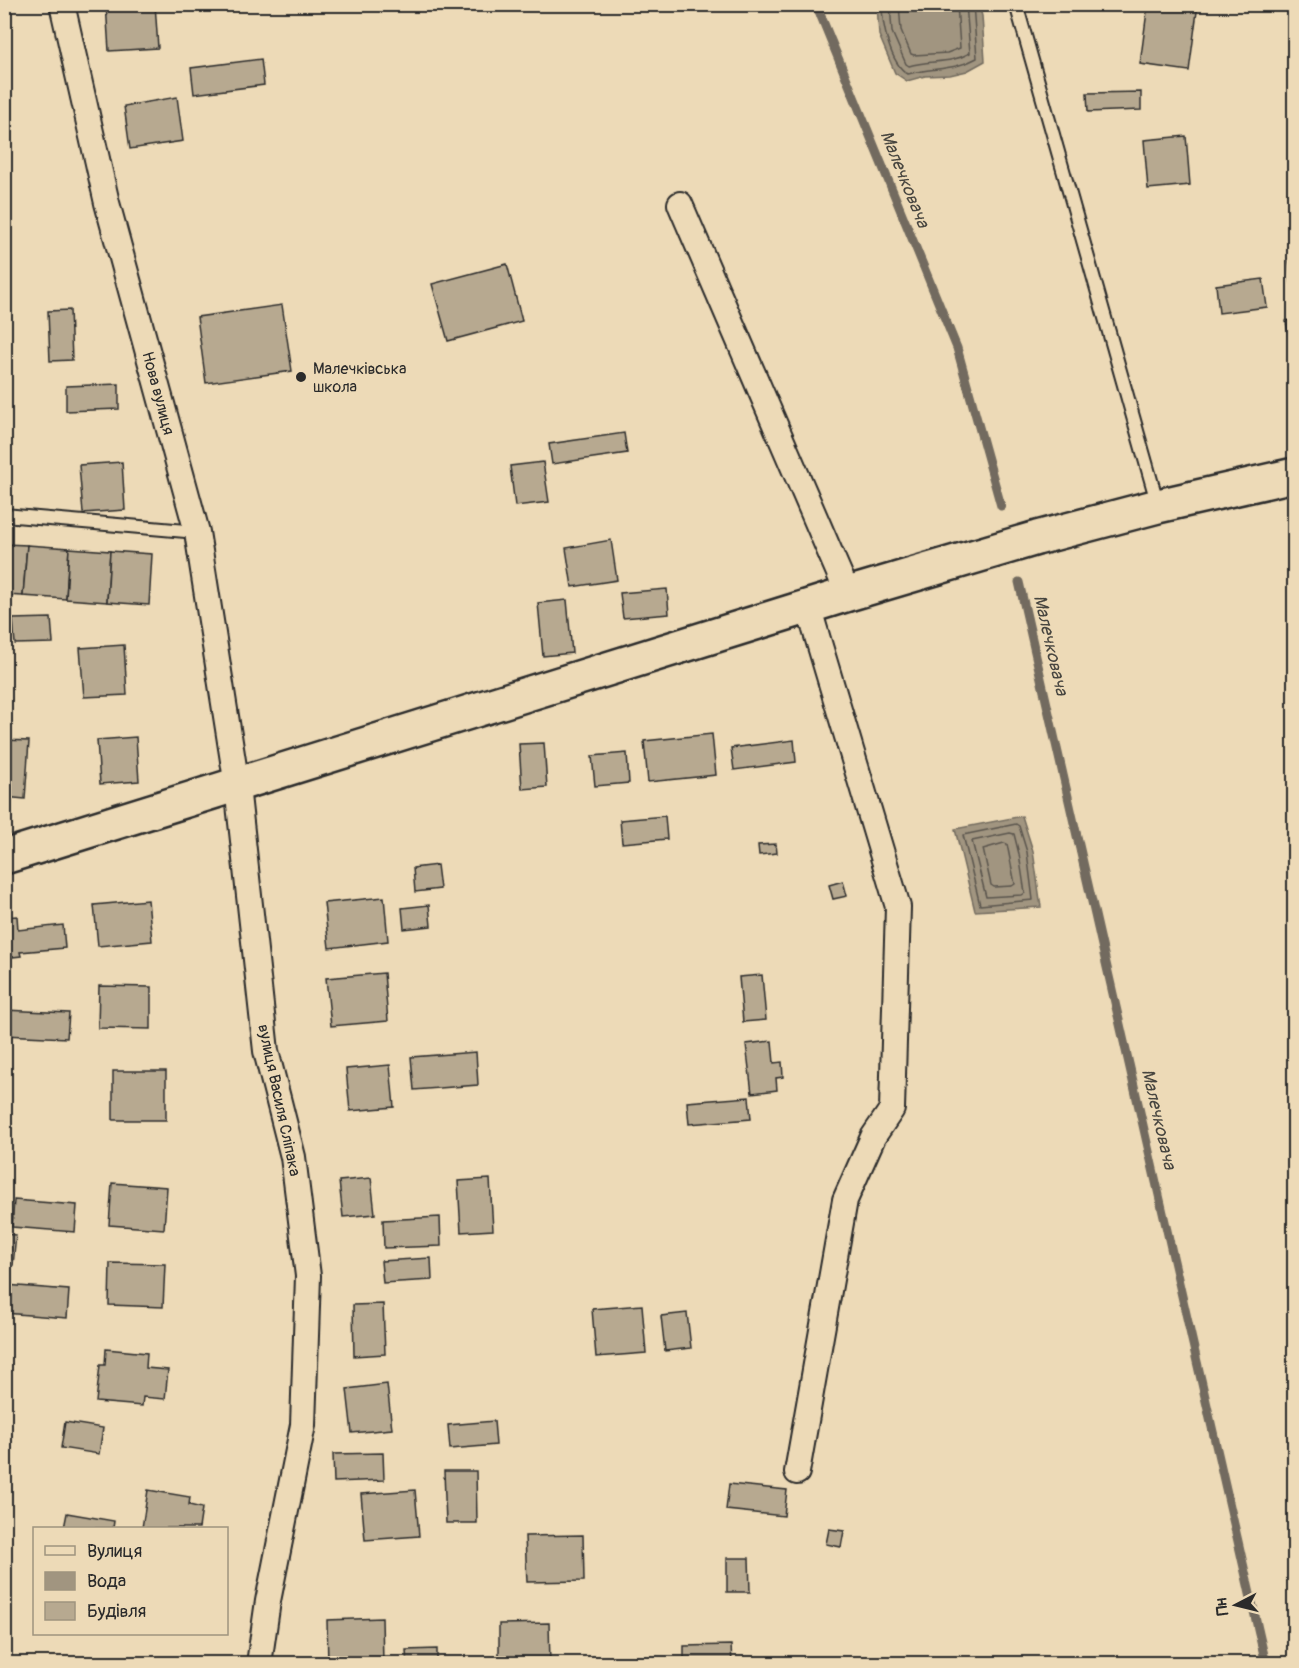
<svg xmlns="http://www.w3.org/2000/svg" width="1299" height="1668" viewBox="0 0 1299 1668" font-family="Pangolin,sans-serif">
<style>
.water{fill:#a19580;stroke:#726b5e;stroke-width:1.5}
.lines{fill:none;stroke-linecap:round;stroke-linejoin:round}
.shore{stroke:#5a554d;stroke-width:1.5}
.stream{stroke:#726b5e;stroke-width:9}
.building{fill:#b7a990;stroke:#2b2b2b;stroke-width:1.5}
.lane-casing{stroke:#2b2b2b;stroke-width:16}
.street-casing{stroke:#2b2b2b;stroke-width:28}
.secondary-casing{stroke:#2b2b2b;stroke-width:38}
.lane{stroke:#eddab7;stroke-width:12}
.street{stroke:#eddab7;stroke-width:24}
.secondary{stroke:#eddab7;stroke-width:33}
.poi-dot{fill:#2b2b2b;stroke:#eddab7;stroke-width:2}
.labels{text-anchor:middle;stroke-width:4.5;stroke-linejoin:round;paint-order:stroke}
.poi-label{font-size:16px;fill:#2b2b2b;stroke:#eddab7;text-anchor:start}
.street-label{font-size:16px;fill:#2b2b2b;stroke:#eddab7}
.water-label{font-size:18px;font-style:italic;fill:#484640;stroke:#eddab7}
</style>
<rect width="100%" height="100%" fill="#eddab7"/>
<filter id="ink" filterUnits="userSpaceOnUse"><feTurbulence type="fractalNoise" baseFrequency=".0167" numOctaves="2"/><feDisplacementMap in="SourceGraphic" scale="12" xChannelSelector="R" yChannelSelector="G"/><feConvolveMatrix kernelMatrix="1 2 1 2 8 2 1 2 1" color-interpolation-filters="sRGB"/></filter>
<g filter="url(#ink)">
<!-- water -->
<g class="water">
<polygon points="877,4 979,5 982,16 985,61 967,71 950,75 925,76 907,81 895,73 879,35"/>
<polygon points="1022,816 1033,851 1041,907 975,911 955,829"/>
</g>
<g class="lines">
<!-- shore -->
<g class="shore">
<path d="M 882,4 C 882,24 890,64 908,74 C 933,67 954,71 977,58 L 973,4"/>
<path d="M 890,4 L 892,32 L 906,64 L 909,66 C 930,60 951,64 970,53 L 966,4"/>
<polyline points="899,4 901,30 911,54 914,55 947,53 960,48 957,4"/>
<polygon points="1016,824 1019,826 1027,852 1033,900 980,905 963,835"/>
<polygon points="1010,833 1014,834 1019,854 1025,893 1022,895 986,897 972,841"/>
<polygon points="1004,843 1007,844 1015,884 1012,886 994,887 991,885 983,849"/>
</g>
<!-- stream -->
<g class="stream">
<polyline points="816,4 957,348 1001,506"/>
<polyline points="1019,582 1266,1664"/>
</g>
</g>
<!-- building -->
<g class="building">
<polygon points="106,4 155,4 158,48 109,51"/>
<polygon points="1148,4 1198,4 1189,71 1140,64"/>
<polygon points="261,59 264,85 194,94 191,68"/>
<polygon points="1141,92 1141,110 1088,112 1087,93"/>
<polygon points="177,97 183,141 130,149 124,106"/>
<polygon points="1186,136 1190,185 1148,189 1144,140"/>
<polygon points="1294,257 1294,297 1293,297 1289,258"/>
<polygon points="507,264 522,321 448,341 432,284"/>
<polygon points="1263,279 1267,307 1219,313 1216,285"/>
<polygon points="282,305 292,371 206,383 197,317"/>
<polygon points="70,310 72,360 50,361 48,311"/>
<polygon points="1294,319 1294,347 1290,347 1286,321"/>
<polygon points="119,384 119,409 66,411 66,386"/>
<polygon points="1290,385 1294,385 1294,411 1293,411"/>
<polygon points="624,433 627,453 552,464 549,444"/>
<polygon points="122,462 125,510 83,513 79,465"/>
<polygon points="543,462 549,502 515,506 510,466"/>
<polygon points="611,540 617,580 572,587 566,548"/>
<polygon points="4,544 27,545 23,596 4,595"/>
<polygon points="27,545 69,548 66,599 23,596"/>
<polygon points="69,548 110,551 107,602 66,599"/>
<polygon points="110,551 152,554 149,605 107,602"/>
<polygon points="667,589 669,614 623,618 620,593"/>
<polygon points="567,600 572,653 543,656 538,603"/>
<polygon points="51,618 53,643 15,644 13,619"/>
<polygon points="124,645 127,695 84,697 80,648"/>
<polygon points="712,734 716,775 648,782 644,741"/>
<polygon points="136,737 139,781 100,784 97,740"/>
<polygon points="4,740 29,741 25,799 4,797"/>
<polygon points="794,740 796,762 734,770 731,748"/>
<polygon points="544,743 547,787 522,789 519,744"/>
<polygon points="627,753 629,783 595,786 592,756"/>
<polygon points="665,816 667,839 622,843 620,820"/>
<polygon points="776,844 777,853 759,855 758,845"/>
<polygon points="437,865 440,889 415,892 413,868"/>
<polygon points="843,881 847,896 833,899 829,885"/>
<polygon points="384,897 388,941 329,948 324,903"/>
<polygon points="148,900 152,941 98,946 94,905"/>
<polygon points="429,905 431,926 404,929 402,908"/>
<polygon points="17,916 18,930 63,925 65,948 20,952 21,956 4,958 4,917"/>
<polygon points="384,973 388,1021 331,1026 326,978"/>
<polygon points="762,975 766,1020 743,1022 739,977"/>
<polygon points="99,986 151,987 151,1029 98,1028"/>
<polygon points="4,1010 69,1013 67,1038 4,1035"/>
<polygon points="772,1041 774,1063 782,1062 783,1077 776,1078 777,1090 752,1093 746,1044"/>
<polygon points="476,1052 478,1085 414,1090 411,1057"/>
<polygon points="390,1065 394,1107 350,1111 346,1069"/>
<rect x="113" y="1071" width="53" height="49"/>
<polygon points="749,1097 751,1119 689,1124 687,1102"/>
<polygon points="371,1178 375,1214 343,1217 339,1181"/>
<polygon points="490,1179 493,1230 461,1232 458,1181"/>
<polygon points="112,1183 167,1187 164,1229 109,1225"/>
<polygon points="14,1200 77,1205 75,1232 12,1227"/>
<polygon points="440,1217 441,1246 384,1248 383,1220"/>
<polygon points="4,1234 16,1235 13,1265 4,1264"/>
<polygon points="431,1258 432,1280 383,1283 381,1261"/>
<polygon points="110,1263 165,1264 163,1307 109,1305"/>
<polygon points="6,1285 69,1290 67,1318 4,1313"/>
<polygon points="383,1304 385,1354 354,1356 353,1305"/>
<polygon points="642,1305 646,1353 596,1357 592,1309"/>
<polygon points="687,1313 691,1348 665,1351 661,1316"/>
<polygon points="106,1349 147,1353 146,1368 168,1370 165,1399 143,1397 142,1406 96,1402 100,1365 105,1365"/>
<polygon points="387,1384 392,1429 352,1433 347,1389"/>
<polygon points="494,1421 496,1445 450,1449 448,1425"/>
<polygon points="65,1422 103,1428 99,1454 61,1448"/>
<polygon points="383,1453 384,1480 334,1482 333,1454"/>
<polygon points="444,1471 476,1471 477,1523 446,1523"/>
<polygon points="729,1484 787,1490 784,1516 726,1510"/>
<polygon points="148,1490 190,1497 189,1505 202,1508 199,1528 142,1528"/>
<polygon points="415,1490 419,1536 365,1540 361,1494"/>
<polygon points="67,1513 114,1521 113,1528 64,1528"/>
<polygon points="829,1529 844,1531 841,1547 826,1544"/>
<polygon points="583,1535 584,1581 527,1582 525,1536"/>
<polygon points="727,1558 749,1558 750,1592 727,1592"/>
<polygon points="382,1618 383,1664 328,1664 327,1620"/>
<polygon points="549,1623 550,1664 499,1664 499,1624"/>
<polygon points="731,1645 732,1664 684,1664 684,1646"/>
<polygon points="437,1649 437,1664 407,1664 406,1650"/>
</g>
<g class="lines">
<!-- lane casing -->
<g class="lane-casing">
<g id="lane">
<polyline points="1016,4 1158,505"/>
<polyline points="4,515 197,532"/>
</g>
</g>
<!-- street casing -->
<g class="street-casing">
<g id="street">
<polyline points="62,4 107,203 197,532 237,786 266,1051 293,1157 308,1276 303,1425 268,1601 259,1664"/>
<polyline points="680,204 848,594"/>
<polyline points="797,1472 845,1200 873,1137 892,1109 898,907 808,606"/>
</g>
</g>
<!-- secondary casing -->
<g class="secondary-casing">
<polyline id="secondary" points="4,857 848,594 1037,538 1158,506 1294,475"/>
</g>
<!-- lane -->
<use href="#lane" class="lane"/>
<!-- street -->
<use href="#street" class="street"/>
<!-- secondary -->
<use href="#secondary" class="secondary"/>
</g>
</g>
<!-- markers -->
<circle class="poi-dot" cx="301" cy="377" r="6"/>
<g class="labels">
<!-- poi labels -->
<g class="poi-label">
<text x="313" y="374">Малечківська<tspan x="313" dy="18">школа</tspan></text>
</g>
<!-- street labels -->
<g class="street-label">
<text transform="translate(159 393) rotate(75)" y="6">Нова вулиця</text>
<text transform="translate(280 1100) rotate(78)" y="6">вулиця Василя Сліпака</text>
</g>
<!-- water labels -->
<g class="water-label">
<text transform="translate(905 179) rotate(68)" y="6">Малечковача</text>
<text transform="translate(1051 645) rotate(77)" y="6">Малечковача</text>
<text transform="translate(1159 1119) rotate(77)" y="6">Малечковача</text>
</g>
</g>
<!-- margin -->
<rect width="1299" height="1668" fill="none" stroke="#eddab7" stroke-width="24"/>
<rect x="12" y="12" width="1275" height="1644" fill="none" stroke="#2b2b2b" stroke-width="2" filter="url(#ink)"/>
<!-- legend -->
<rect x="33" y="1527" width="195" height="108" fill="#eddab7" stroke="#9f947f" stroke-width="1.5"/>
<rect x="45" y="1546" width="30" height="9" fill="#eddab7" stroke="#9f947f" stroke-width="1.5"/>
<text x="87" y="1557" font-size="18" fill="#2b2b2b">Вулиця</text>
<rect x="45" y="1572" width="30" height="18" fill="#a19580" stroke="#9f947f" stroke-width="1.5"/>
<text x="87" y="1587" font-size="18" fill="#2b2b2b">Вода</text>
<rect x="45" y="1602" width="30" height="18" fill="#b7a990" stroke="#9f947f" stroke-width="1.5"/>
<text x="87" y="1617" font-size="18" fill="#2b2b2b">Будівля</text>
<!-- north arrow -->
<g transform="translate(1236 1605) rotate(263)" stroke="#eddab7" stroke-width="4.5" paint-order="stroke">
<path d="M0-4.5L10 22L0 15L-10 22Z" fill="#2b2b2b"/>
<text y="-9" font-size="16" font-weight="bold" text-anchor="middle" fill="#2b2b2b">Пн</text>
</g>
</svg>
